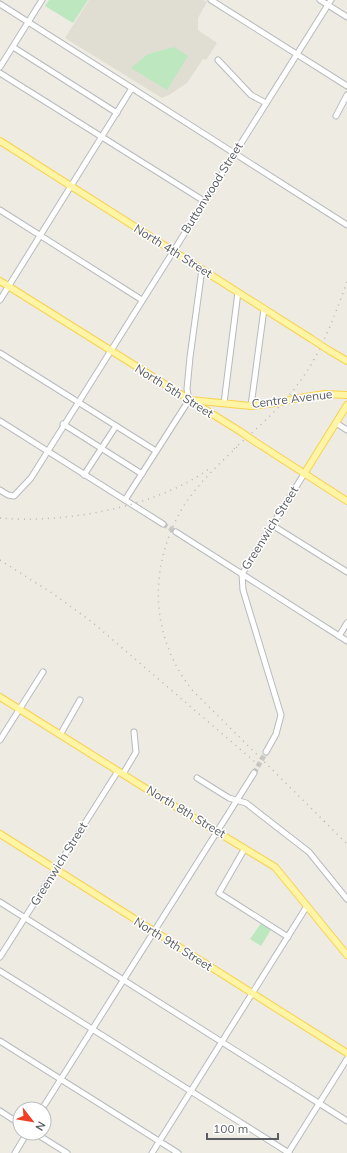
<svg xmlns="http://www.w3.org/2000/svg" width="347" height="1153" viewBox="0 0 347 1153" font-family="Mulish,sans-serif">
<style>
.education{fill:#e0ded2}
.green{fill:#bce7bf}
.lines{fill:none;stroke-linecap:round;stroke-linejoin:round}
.minor-tunnel{stroke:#c9c8c2;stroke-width:5;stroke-dasharray:5 2.5;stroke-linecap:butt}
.minor-casing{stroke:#b7babf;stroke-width:7}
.major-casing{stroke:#f8d151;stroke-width:8}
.minor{stroke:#fff;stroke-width:5}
.major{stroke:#fff5a5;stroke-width:6}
.rail{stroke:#b5b6b6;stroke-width:1.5;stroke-dasharray:1 5;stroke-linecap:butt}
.major-bridge-casing{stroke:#f8d151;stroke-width:8;stroke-linecap:butt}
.major-bridge{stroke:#fff5a5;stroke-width:6}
.labels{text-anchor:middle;stroke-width:3;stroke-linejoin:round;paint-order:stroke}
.street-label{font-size:12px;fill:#5a5e63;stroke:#fff}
</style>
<rect width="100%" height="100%" fill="#eeece2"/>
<!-- education -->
<polygon class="education" points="89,0 203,0 207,2 198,18 198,30 217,43 206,60 203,59 187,83 169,95 162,98 65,38"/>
<!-- green -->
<g class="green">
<polygon points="49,0 88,0 73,23 45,6"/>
<polygon points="174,47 188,56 167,90 131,68 148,54"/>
<polygon points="262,922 272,928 261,946 250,939"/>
</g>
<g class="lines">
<!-- minor-tunnel -->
<g class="minor-tunnel">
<polyline points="163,524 176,532"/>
<polyline points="254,773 266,752"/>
</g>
<!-- minor casing -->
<g class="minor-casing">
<g id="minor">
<polyline points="211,0 347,86"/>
<polyline points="320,0 347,17"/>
<polyline points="0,4 347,225"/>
<polyline points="13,47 117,113"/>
<polyline points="218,60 251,95 266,103"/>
<polyline points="0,67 42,0"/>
<polyline points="0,73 204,201"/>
<polyline points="336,116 347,95"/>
<polyline points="0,210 142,300"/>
<polyline points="0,300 132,88"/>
<polyline points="0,353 156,451"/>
<polyline points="224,403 238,292"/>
<polyline points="251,406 264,309"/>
<polyline points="0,421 163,524"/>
<polyline points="336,423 347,430"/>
<polyline points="63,424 142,474"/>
<polyline points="84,475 116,426"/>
<polyline points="0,490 8,495 14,496 31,478 331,0"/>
<polyline points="125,500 189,400 187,389 190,357 202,269"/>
<polyline points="272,525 347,572"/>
<polyline points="176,532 347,641"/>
<polyline points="339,636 347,623"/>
<polyline points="60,735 80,700"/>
<polyline points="0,740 43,672"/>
<polyline points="266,752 276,734 281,715 243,590 242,574 304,474"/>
<polyline points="123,774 136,752 134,732"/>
<polyline points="197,778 229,798 246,803 309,852 347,899"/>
<polyline points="245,848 219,893 288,937"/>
<polyline points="0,902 347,1121"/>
<polyline points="0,957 118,771"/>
<polyline points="0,971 289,1153"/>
<polyline points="0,1041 178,1153"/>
<polyline points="42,1109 254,773"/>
<polyline points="0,1111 20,1124"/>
<polyline points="35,1133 67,1153"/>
<polyline points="15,1153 27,1133"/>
<polyline points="152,1153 307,906"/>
<polyline points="288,1153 347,1059"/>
</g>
</g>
<!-- major casing -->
<g class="major-casing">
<g id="major">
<polyline points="0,141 310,338"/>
<polyline points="0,281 241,432"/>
<polyline points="330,351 347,361"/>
<polyline points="299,398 325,394 347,395"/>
<polyline points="190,400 251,406 275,403"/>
<polyline points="254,441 347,501"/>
<polyline points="304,474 347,405"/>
<polyline points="0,697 153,793 275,867 347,955"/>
<polyline points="0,834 347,1053"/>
</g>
</g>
<!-- minor -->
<use href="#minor" class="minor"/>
<!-- major -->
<use href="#major" class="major"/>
<!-- rail -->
<g class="rail">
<path d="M 237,447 C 220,463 203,479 189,498 C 148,558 147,634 193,691 L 328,825"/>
<path d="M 234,449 C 256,429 280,409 298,384 C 321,354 334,317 347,282"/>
<path d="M 0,518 C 64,524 156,507 209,469"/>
<polyline points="0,560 52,593 92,622 262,768"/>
<polyline points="324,821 347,844"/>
</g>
<!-- major-bridge casing -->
<g class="major-bridge-casing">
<g id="major-bridge">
<polyline points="310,338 330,351"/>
<polyline points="275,403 299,398"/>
<polyline points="241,432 254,441"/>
</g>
</g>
<!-- major-bridge -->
<use href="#major-bridge" class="major-bridge"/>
</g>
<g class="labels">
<!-- street labels -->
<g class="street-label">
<text transform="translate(212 188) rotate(-58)" y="4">Buttonwood Street</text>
<text transform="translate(173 251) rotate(32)" y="4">North 4th Street</text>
<text transform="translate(174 391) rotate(32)" y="4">North 5th Street</text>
<text transform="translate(292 399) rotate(-7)" y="4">Centre Avenue</text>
<text transform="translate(270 528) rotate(-58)" y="4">Greenwich Street</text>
<text transform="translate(186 812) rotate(31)" y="4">North 8th Street</text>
<text transform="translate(59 864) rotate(-58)" y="4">Greenwich Street</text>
<text transform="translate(173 944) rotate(32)" y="4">North 9th Street</text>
</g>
</g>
<!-- north arrow -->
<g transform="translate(32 1121) rotate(121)"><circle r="19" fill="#ffffff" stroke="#bdbfc1"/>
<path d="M0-3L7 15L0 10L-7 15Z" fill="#f13e24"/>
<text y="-6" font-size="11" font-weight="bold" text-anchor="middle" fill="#5a5e63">N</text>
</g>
<!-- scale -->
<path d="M207 1133v6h71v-6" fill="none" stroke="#5a5e63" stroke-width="2"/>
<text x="213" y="1133" font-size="12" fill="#5a5e63" stroke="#ffffff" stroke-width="3" paint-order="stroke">100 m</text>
</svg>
